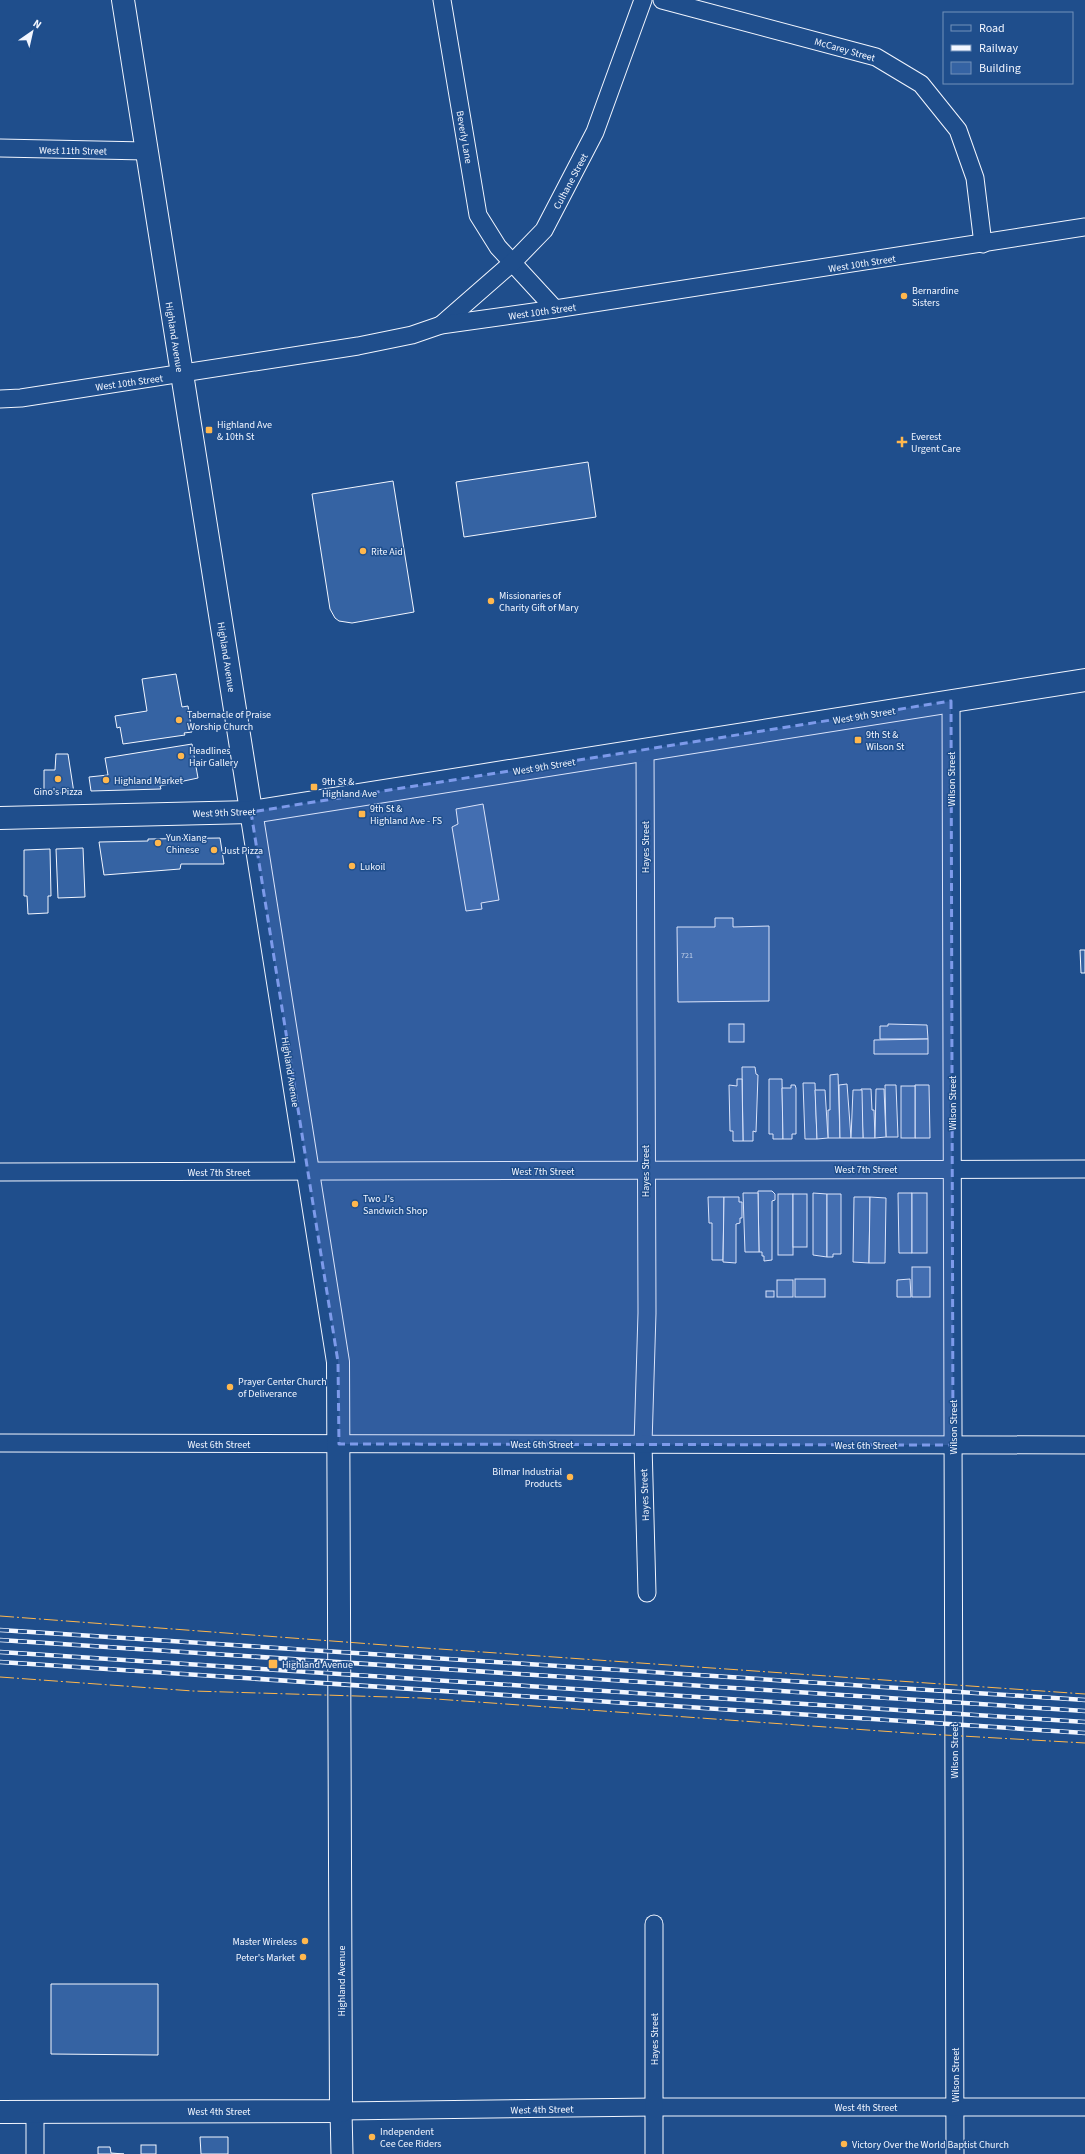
<svg xmlns="http://www.w3.org/2000/svg" width="1085" height="2154" viewBox="0 0 1085 2154" font-family="'Source Sans 3',sans-serif">
<style>
.building{fill:#3563a3;stroke:#f2f6ff}
.lines{fill:none;stroke-linecap:round;stroke-linejoin:round}
.minor-casing{stroke:#f2f6ff;stroke-width:19}
.tertiary-casing{stroke:#f2f6ff;stroke-width:23}
.secondary-casing{stroke:#f2f6ff;stroke-width:24}
.primary-casing{stroke:#f2f6ff;stroke-width:24}
.minor{stroke:#1f4e8c;stroke-width:17}
.tertiary{stroke:#1f4e8c;stroke-width:21}
.secondary{stroke:#1f4e8c;stroke-width:22}
.primary{stroke:#1f4e8c;stroke-width:22}
.rail-casing{stroke:#f2f6ff;stroke-width:4.5}
.rail{stroke:#1f4e8c;stroke-width:3;stroke-dasharray:9;stroke-linecap:butt}
.power{stroke:#ffb74d;stroke-width:1;stroke-dasharray:14 3 2 3;stroke-linecap:butt}
.marked{fill:#7d9aea;fill-opacity:0.2;stroke:#7d9aea;stroke-width:3;stroke-dasharray:8 5;stroke-linejoin:round}
.poi-dot{fill:#ffb74d;stroke:#1f4e8c;stroke-width:1.5}
.labels{text-anchor:middle;stroke-width:3;stroke-linejoin:round;paint-order:stroke}
.number-label{font-size:8px;fill:#c3d1e8}
.street-label{font-size:10px;fill:#f2f6ff;stroke:#1f4e8c}
.poi-label{font-size:10px;fill:#f2f6ff;stroke:#1f4e8c;text-anchor:start}
</style>
<rect width="100%" height="100%" fill="#1f4e8c"/>
<!-- building -->
<g class="building">
<polygon points="588,462 596,517 464,537 456,482"/>
<polygon points="393,481 414,612 352,623 339,621 335,618 330,609 312,494"/>
<polygon points="176,674 182,707 188,706 192,732 184,733 185,735 123,744 120,727 117,728 115,716 147,711 142,679"/>
<polygon points="192,744 198,778 160,786 161,789 91,791 89,777 108,775 105,758"/>
<polygon points="56,754 68,754 74,793 44,793 44,770 55,770"/>
<polygon points="483,804 499,900 481,903 482,909 466,911 452,827 458,824 456,809"/>
<polygon points="220,838 224,864 181,864 180,869 104,875 99,842 148,841 148,839"/>
<polygon points="83,848 85,897 58,898 56,849"/>
<polygon points="50,849 51,896 48,896 48,913 28,914 27,896 24,896 24,850"/>
<polygon points="715,918 733,918 733,927 769,926 769,1001 678,1002 677,927 715,927"/>
<polygon points="1080,950 1085,950 1085,973 1081,973"/>
<rect x="729" y="1024" width="15" height="18"/>
<polygon points="888,1024 927,1025 928,1039 880,1039 880,1026 888,1026"/>
<polygon points="928,1039 928,1054 874,1054 874,1040"/>
<polygon points="742,1067 755,1067 756,1074 758,1075 756,1132 753,1131 753,1141 743,1141"/>
<polygon points="838,1074 840,1138 828,1138 828,1110 830,1110 830,1075"/>
<polygon points="737,1079 742,1079 743,1141 733,1141 733,1131 730,1131 729,1085 737,1086"/>
<polygon points="769,1079 782,1079 783,1139 773,1139 773,1134 769,1134"/>
<polygon points="803,1083 815,1083 817,1139 805,1139"/>
<polygon points="847,1084 851,1138 840,1138 839,1085"/>
<polygon points="791,1085 795,1085 796,1088 796,1134 792,1134 792,1139 783,1139 782,1088 791,1088"/>
<polygon points="885,1085 896,1085 898,1137 886,1137"/>
<polygon points="915,1085 929,1085 930,1138 915,1138"/>
<rect x="901" y="1086" width="14" height="52"/>
<polygon points="861,1089 871,1089 872,1110 874,1110 875,1138 863,1138"/>
<polygon points="876,1089 884,1089 886,1137 875,1138"/>
<polygon points="815,1090 825,1090 828,1138 817,1139"/>
<polygon points="853,1090 862,1090 863,1138 851,1138"/>
<polygon points="758,1191 772,1191 775,1194 775,1200 772,1201 772,1260 764,1261 764,1256 762,1256 762,1252 759,1252"/>
<polygon points="743,1193 758,1193 759,1252 745,1252"/>
<polygon points="813,1193 827,1194 827,1257 813,1255"/>
<polygon points="898,1193 912,1193 912,1253 899,1253"/>
<rect x="912" y="1193" width="15" height="60"/>
<rect x="778" y="1194" width="15" height="61"/>
<rect x="793" y="1194" width="14" height="53"/>
<polygon points="827,1194 841,1194 841,1254 833,1254 833,1257 827,1257"/>
<polygon points="708,1197 724,1197 723,1260 712,1260 712,1223 709,1223"/>
<polygon points="724,1197 739,1197 739,1202 742,1202 742,1218 740,1218 740,1223 736,1224 736,1263 723,1262"/>
<polygon points="854,1197 870,1197 869,1263 853,1262"/>
<polygon points="870,1197 886,1198 885,1263 869,1263"/>
<rect x="912" y="1267" width="18" height="30"/>
<rect x="795" y="1279" width="30" height="18"/>
<polygon points="910,1279 911,1297 897,1297 897,1280"/>
<rect x="777" y="1280" width="16" height="17"/>
<rect x="766" y="1291" width="8" height="6"/>
<polygon points="51,1984 158,1984 158,2055 51,2054"/>
<polygon points="200,2137 228,2137 228,2154 201,2154"/>
<rect x="141" y="2145" width="15" height="9"/>
<polygon points="98,2147 110,2147 111,2153 124,2154 98,2154"/>
</g>
<g class="lines">
<!-- minor casing -->
<g class="minor-casing">
<g id="minor">
<polyline points="442,0 478,215 498,247 555,309"/>
<polyline points="662,0 876,57 921,84 958,130 975,178 983,244"/>
<polyline points="0,148 146,151"/>
<polyline points="441,325 512,263 544,230 595,132 643,0"/>
<polyline points="0,399 21,398 358,346 412,335 441,325 555,309 1085,227"/>
<polyline points="951,701 955,2154"/>
<polyline points="645,750 647,1313 643,1444 647,1593"/>
<polyline points="0,1172 1085,1169"/>
<polyline points="0,1443 1085,1445"/>
<polyline points="341,2111 654,2107 1085,2107"/>
<polyline points="35,2154 35,2112"/>
<polyline points="654,2154 654,1924"/>
</g>
</g>
<!-- tertiary casing -->
<g class="tertiary-casing">
<polyline id="tertiary" points="341,2111 342,2154"/>
</g>
<!-- secondary casing -->
<g class="secondary-casing">
<polyline id="secondary" points="0,2112 341,2111 338,1362 123,0"/>
</g>
<!-- primary casing -->
<g class="primary-casing">
<polyline id="primary" points="0,818 251,812 1085,680"/>
</g>
<!-- minor -->
<use href="#minor" class="minor"/>
<!-- tertiary -->
<use href="#tertiary" class="tertiary"/>
<!-- secondary -->
<use href="#secondary" class="secondary"/>
<!-- primary -->
<use href="#primary" class="primary"/>
<!-- rail casing -->
<g class="rail-casing">
<g id="rail">
<polyline points="0,1630 1085,1700"/>
<polyline points="0,1640 1085,1711"/>
<polyline points="0,1652 1085,1722"/>
<polyline points="0,1662 1085,1733"/>
</g>
</g>
<!-- rail -->
<use href="#rail" class="rail"/>
<!-- power -->
<g class="power">
<polyline points="0,1616 425,1648 1085,1694"/>
<polyline points="0,1677 193,1691 422,1698 909,1733 1085,1743"/>
</g>
</g>
<!-- marked area -->
<path class="marked" d="M 951,701 L 953,1445 L 339,1444 L 338,1362 L 251,812 Z"/>
<!-- markers -->
<g class="poi-dot">
<circle cx="904" cy="296" r="4"/>
<rect x="205" y="426" width="8" height="8" rx="2"/>
<path d="M900 436h4v4h4v4h-4v4h-4v-4h-4v-4h4z"/>
<circle cx="363" cy="551" r="4"/>
<circle cx="491" cy="601" r="4"/>
<circle cx="179" cy="720" r="4"/>
<rect x="854" y="736" width="8" height="8" rx="2"/>
<circle cx="181" cy="756" r="4"/>
<circle cx="58" cy="779" r="4"/>
<circle cx="106" cy="780" r="4"/>
<rect x="310" y="783" width="8" height="8" rx="2"/>
<rect x="358" y="810" width="8" height="8" rx="2"/>
<circle cx="158" cy="843" r="4"/>
<circle cx="214" cy="850" r="4"/>
<circle cx="352" cy="866" r="4"/>
<circle cx="355" cy="1204" r="4"/>
<circle cx="230" cy="1387" r="4"/>
<circle cx="570" cy="1477" r="4"/>
<rect x="268" y="1659" width="10" height="10" rx="2"/>
<circle cx="305" cy="1941" r="4"/>
<circle cx="303" cy="1957" r="4"/>
<circle cx="372" cy="2137" r="4"/>
<circle cx="844" cy="2144" r="4"/>
</g>
<g class="labels">
<!-- number labels -->
<g class="number-label">
<text x="687" y="958">721</text>
</g>
<!-- street labels -->
<g class="street-label">
<text transform="translate(845 49) rotate(16)" y="4">McCarey Street</text>
<text transform="translate(465 137) rotate(80)" y="4">Beverly Lane</text>
<text transform="translate(73 150) rotate(1)" y="4">West 11th Street</text>
<text transform="translate(570 181) rotate(-62)" y="4">Culhane Street</text>
<text transform="translate(862 263) rotate(-9)" y="4">West 10th Street</text>
<text transform="translate(542 311) rotate(-8)" y="4">West 10th Street</text>
<text transform="translate(175 337) rotate(81)" y="4">Highland Avenue</text>
<text transform="translate(129 382) rotate(-8)" y="4">West 10th Street</text>
<text transform="translate(227 657) rotate(81)" y="4">Highland Avenue</text>
<text transform="translate(864 715) rotate(-9)" y="4">West 9th Street</text>
<text transform="translate(544 766) rotate(-9)" y="4">West 9th Street</text>
<text transform="translate(951 779) rotate(-90)" y="4">Wilson Street</text>
<text transform="translate(224 812) rotate(-2)" y="4">West 9th Street</text>
<text transform="translate(645 847) rotate(-90)" y="4">Hayes Street</text>
<text transform="translate(291 1072) rotate(81)" y="4">Highland Avenue</text>
<text transform="translate(952 1103) rotate(-90)" y="4">Wilson Street</text>
<text x="866" y="1173">West 7th Street</text>
<text x="543" y="1175">West 7th Street</text>
<text transform="translate(645 1171) rotate(-90)" y="4">Hayes Street</text>
<text x="219" y="1176">West 7th Street</text>
<text transform="translate(953 1427) rotate(-90)" y="4">Wilson Street</text>
<text x="219" y="1448">West 6th Street</text>
<text x="542" y="1448">West 6th Street</text>
<text x="866" y="1449">West 6th Street</text>
<text transform="translate(644 1495) rotate(-92)" y="4">Hayes Street</text>
<text transform="translate(954 1751) rotate(-90)" y="4">Wilson Street</text>
<text transform="translate(341 1981) rotate(-90)" y="4">Highland Avenue</text>
<text transform="translate(654 2039) rotate(-90)" y="4">Hayes Street</text>
<text transform="translate(955 2075) rotate(-90)" y="4">Wilson Street</text>
<text x="866" y="2111">West 4th Street</text>
<text transform="translate(542 2109) rotate(-1)" y="4">West 4th Street</text>
<text x="219" y="2115">West 4th Street</text>
</g>
<!-- poi labels -->
<g class="poi-label">
<text x="912" y="294">Bernardine<tspan x="912" dy="12">Sisters</tspan></text>
<text x="217" y="428">Highland Ave<tspan x="217" dy="12">&amp; 10th St</tspan></text>
<text x="911" y="440">Everest<tspan x="911" dy="12">Urgent Care</tspan></text>
<text x="371" y="555">Rite Aid</text>
<text x="499" y="599">Missionaries of<tspan x="499" dy="12">Charity Gift of Mary</tspan></text>
<text x="187" y="718">Tabernacle of Praise<tspan x="187" dy="12">Worship Church</tspan></text>
<text x="866" y="738">9th St &amp;<tspan x="866" dy="12">Wilson St</tspan></text>
<text x="189" y="754">Headlines<tspan x="189" dy="12">Hair Gallery</tspan></text>
<text x="114" y="784">Highland Market</text>
<text x="322" y="785">9th St &amp;<tspan x="322" dy="12">Highland Ave</tspan></text>
<text x="58" y="795" text-anchor="middle">Gino's Pizza</text>
<text x="370" y="812">9th St &amp;<tspan x="370" dy="12">Highland Ave - FS</tspan></text>
<text x="166" y="841">Yun Xiang<tspan x="166" dy="12">Chinese</tspan></text>
<text x="222" y="854">Just Pizza</text>
<text x="360" y="870">Lukoil</text>
<text x="363" y="1202">Two J's<tspan x="363" dy="12">Sandwich Shop</tspan></text>
<text x="238" y="1385">Prayer Center Church<tspan x="238" dy="12">of Deliverance</tspan></text>
<text x="562" y="1475" text-anchor="end">Bilmar Industrial<tspan x="562" dy="12">Products</tspan></text>
<text x="282" y="1668">Highland Avenue</text>
<text x="297" y="1945" text-anchor="end">Master Wireless</text>
<text x="295" y="1961" text-anchor="end">Peter's Market</text>
<text x="380" y="2135">Independent<tspan x="380" dy="12">Cee Cee Riders</tspan></text>
<text x="852" y="2148">Victory Over the World Baptist Church</text>
</g>
</g>
<!-- legend -->
<rect x="943" y="12" width="130" height="72" fill="#1f4e8c" stroke="#7391ba"/>
<rect x="951" y="25" width="20" height="6" fill="#1f4e8c" stroke="#7391ba"/>
<text x="979" y="32" font-size="12" fill="#f2f6ff">Road</text>
<rect x="951" y="45" width="20" height="6" fill="#f2f6ff" stroke="#7391ba"/>
<text x="979" y="52" font-size="12" fill="#f2f6ff">Railway</text>
<rect x="951" y="62" width="20" height="12" fill="#3563a3" stroke="#7391ba"/>
<text x="979" y="72" font-size="12" fill="#f2f6ff">Building</text>
<!-- north arrow -->
<g transform="translate(32 32) rotate(34)" stroke="#1f4e8c" stroke-width="3" paint-order="stroke">
<path d="M0-3L7 15L0 10L-7 15Z" fill="#f2f6ff"/>
<text y="-6" font-size="11" font-weight="bold" text-anchor="middle" fill="#f2f6ff">N</text>
</g>
</svg>
